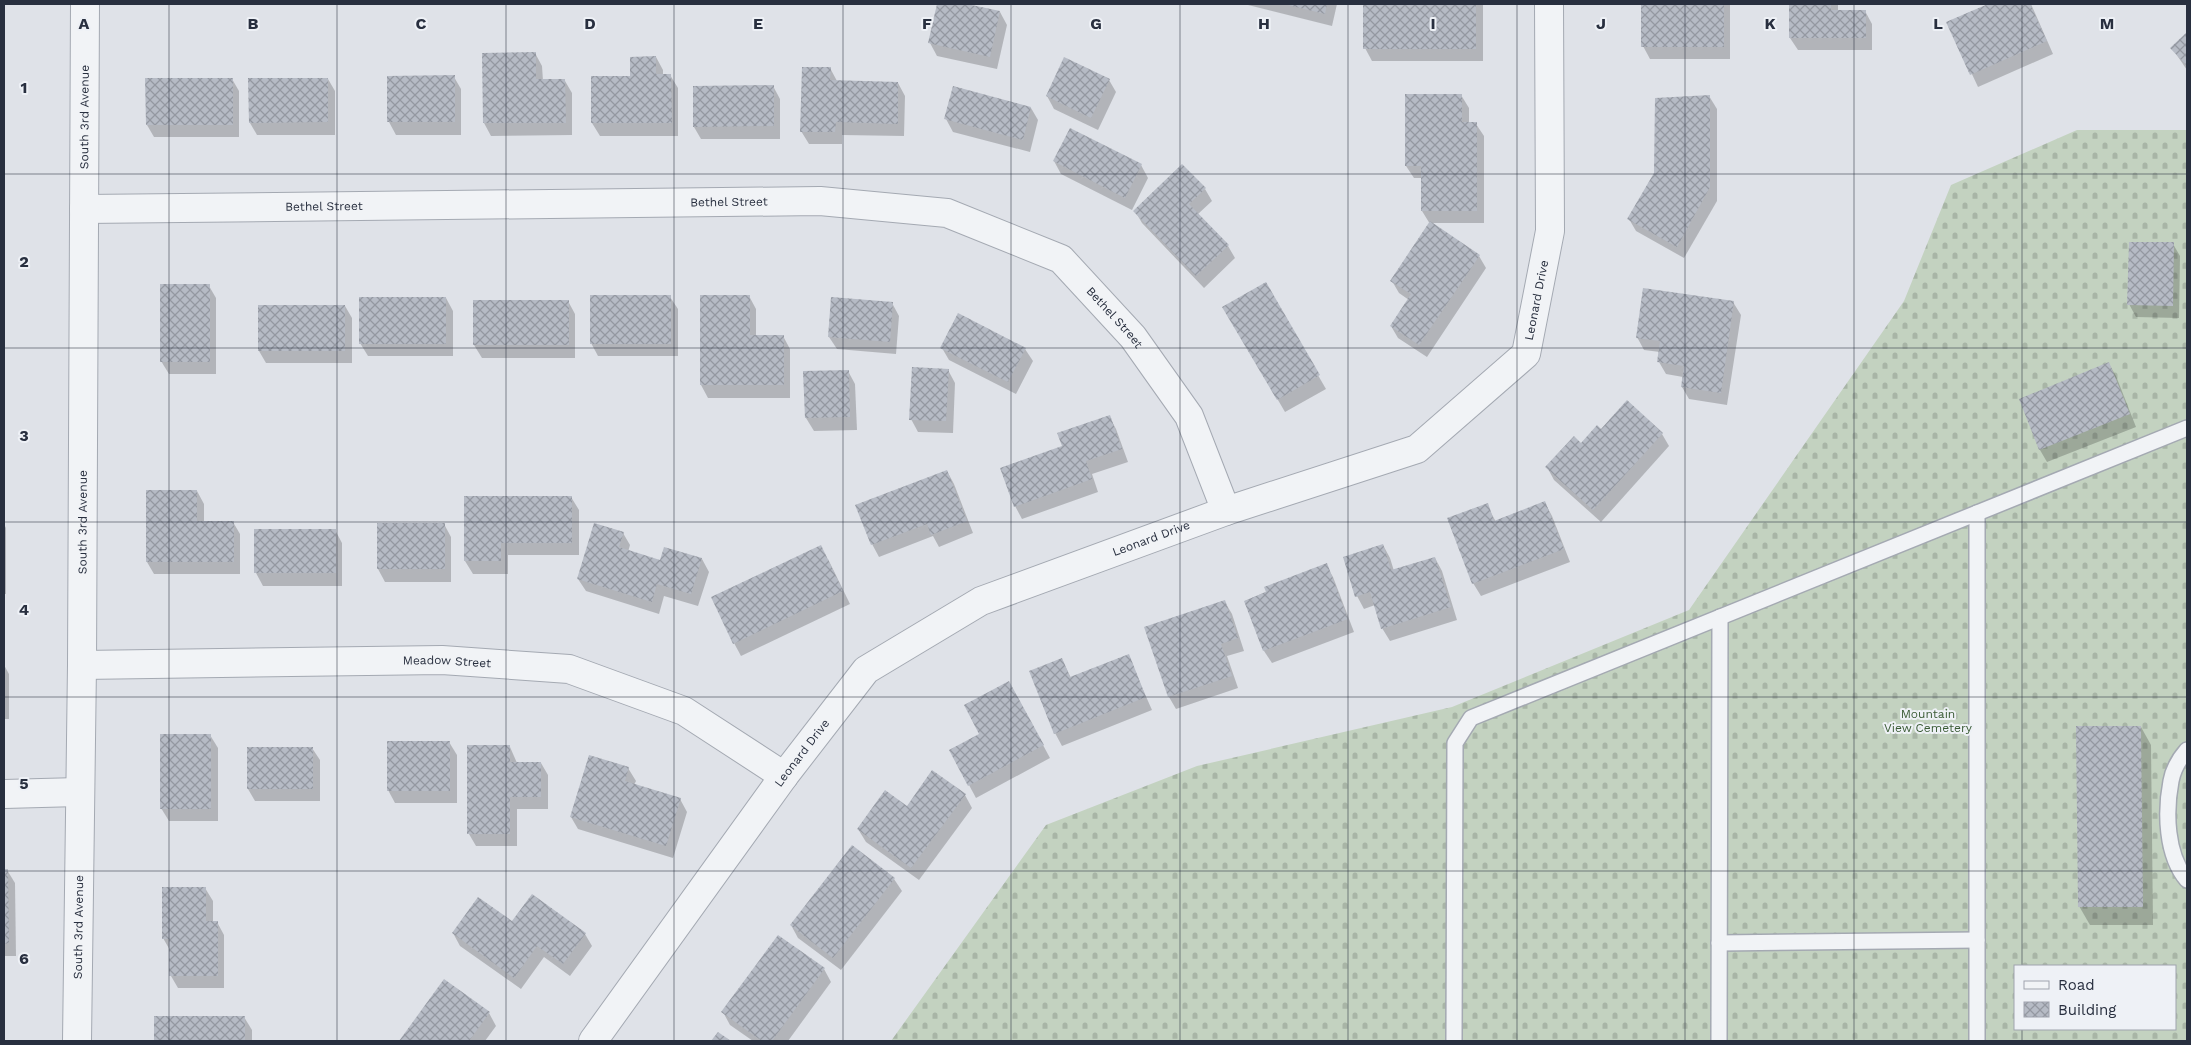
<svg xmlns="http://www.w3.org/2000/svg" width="2191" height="1045" viewBox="0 0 2191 1045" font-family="'Work Sans',sans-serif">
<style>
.cemetery{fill:url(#cemetery-stones);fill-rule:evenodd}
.shadow{fill:#0003}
.building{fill:url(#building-cross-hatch)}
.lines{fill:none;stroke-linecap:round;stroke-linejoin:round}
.service-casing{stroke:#a4a9b2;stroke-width:18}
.minor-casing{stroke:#a4a9b2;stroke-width:30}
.tertiary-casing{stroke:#a4a9b2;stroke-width:30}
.service{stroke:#f1f3f6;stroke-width:15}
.minor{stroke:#f1f3f6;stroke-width:28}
.tertiary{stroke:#f1f3f6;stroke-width:28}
.grid{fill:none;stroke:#282f3f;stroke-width:1;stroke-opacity:0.55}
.labels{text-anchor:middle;stroke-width:4;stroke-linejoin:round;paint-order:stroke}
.street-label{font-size:12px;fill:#282f3f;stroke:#eef1f6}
.park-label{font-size:12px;fill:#3a5b35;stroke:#eef1f6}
.grid-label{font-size:16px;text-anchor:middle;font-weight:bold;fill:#282f3f;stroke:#eef1f6;stroke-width:4;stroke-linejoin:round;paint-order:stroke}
</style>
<defs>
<pattern id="cemetery-stones" width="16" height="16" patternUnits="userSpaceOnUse" patternTransform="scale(1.25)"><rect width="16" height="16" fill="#c3d2c0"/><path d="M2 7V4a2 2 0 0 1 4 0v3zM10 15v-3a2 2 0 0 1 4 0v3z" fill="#a8b5a6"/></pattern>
<pattern id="building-cross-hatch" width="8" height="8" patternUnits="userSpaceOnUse" patternTransform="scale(1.25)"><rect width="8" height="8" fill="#b6bbc5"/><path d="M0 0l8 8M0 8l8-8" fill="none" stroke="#9498a1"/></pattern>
</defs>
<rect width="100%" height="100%" fill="#dfe2e8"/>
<!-- cemetery -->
<path class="cemetery" d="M 2077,130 L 2187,130 L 2187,1041 L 891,1041 L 1046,825 L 1197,766 L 1452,707 L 1689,610 L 1904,301 L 1951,185 ZM 2015,966 L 2175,966 L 2175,1029 L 2015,1029 Z"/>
<!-- shadow -->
<g class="shadow">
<polygon points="939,4 961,4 1000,12 1007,25 997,69 937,56 930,43"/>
<polygon points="1244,4 1337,4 1332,26"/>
<polygon points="1365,4 1483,4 1483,61 1372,61 1365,48"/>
<polygon points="1643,4 1730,4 1730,59 1650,59 1643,46"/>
<polygon points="1790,4 1838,4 1838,11 1865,11 1872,24 1872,50 1798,50 1790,38"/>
<polygon points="1991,4 2031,4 2053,54 1978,87 1948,23"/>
<polygon points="2187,34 2187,70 2172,48"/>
<polygon points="535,53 542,66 543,81 565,81 572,93 572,135 491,136 484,123 483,54"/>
<polygon points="656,57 663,70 663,75 670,75 678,88 678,136 600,136 592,123 592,78 631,78"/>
<polygon points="830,68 837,81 898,83 905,96 904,136 842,135 842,144 809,144 801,131"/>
<polygon points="454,77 461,89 461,135 396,135 389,122"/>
<polygon points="232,79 239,91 239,137 154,137 147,125"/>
<polygon points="328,79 335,91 335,135 257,135 250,123"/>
<polygon points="1109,80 1116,92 1098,130 1054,109 1047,96"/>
<polygon points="773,86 780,99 780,139 701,139 694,127"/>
<polygon points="1461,95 1469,108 1469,124 1476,124 1484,136 1484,223 1431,223 1479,256 1486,268 1427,357 1398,338 1391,326 1409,300 1399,293 1392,281 1430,224 1422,211 1422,178 1414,178 1406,166"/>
<polygon points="1709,96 1717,109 1717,201 1684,258 1636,231 1629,219"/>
<polygon points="1031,108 1038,120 1030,152 953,132 946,119"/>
<polygon points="1054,161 1141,165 1148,178 1132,210 1061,174"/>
<polygon points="1205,189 1212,201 1198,214 1228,246 1235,258 1204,288 1142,223 1135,211"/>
<polygon points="2173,244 2180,256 2179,318 2136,317 2129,304"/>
<polygon points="1265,284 1326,389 1285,412 1224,307"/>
<polygon points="209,286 216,298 216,374 169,374 161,361"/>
<polygon points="749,296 756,309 756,336 783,336 790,349 790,398 708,398 701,385"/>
<polygon points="670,297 678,309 678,356 598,356 591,343"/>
<polygon points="446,298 453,311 453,356 368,356 360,343"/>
<polygon points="568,301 575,314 575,358 482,358 474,345"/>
<polygon points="1733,302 1741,315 1727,405 1689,399 1682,387 1683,377 1666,374 1659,362 1660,352 1644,350 1637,337"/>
<polygon points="892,303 899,316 896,354 837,349 829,337"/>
<polygon points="345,306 352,318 352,363 266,363 259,351"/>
<polygon points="942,348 1025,349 1033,361 1016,394 949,360"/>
<polygon points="2109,364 2116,376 2136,427 2047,462 2040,450 2020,399"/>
<polygon points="948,370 955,383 953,433 918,432 911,419"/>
<polygon points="848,371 855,384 857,430 814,431 806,418 805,372"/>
<polygon points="1109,416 1116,429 1128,462 1092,474 1098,492 1022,519 1015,506 1063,447"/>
<polygon points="1601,431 1662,434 1669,446 1601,522 1554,480 1547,467"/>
<polygon points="947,471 954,484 973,533 939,547 933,536 879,557 872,544"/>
<polygon points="197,491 204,504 204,522 233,522 240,534 240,574 154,574 147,562"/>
<polygon points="571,497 579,510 579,555 508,555 508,574 473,574 465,561"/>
<polygon points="1545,503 1552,516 1570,562 1481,596 1473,583 1487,505 1496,522"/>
<polygon points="4,524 6,528 6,594 4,594"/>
<polygon points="378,524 444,524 451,537 451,582 385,582 378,569"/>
<polygon points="256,530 335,530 342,543 342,586 263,586 256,573"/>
<polygon points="623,533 630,545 628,552 661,562 702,559 709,572 698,606 664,596 659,614 586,591 578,579"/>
<polygon points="1383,545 1390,558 1394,571 1435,558 1442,571 1457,620 1390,641 1382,628 1375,605 1364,609 1357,596"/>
<polygon points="828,559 850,604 741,656 734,643"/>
<polygon points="1326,565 1333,577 1354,632 1272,663 1264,651 1245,601"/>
<polygon points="1225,602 1232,614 1244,651 1227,656 1238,688 1176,709 1169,697"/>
<polygon points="1128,656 1152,710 1062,746 1055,733 1062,659 1071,678"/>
<polygon points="4,665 9,674 9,719 4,719"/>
<polygon points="1016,695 1050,758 976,798 969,785 981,734"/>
<polygon points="2141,727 2151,745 2153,925 2090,925 2079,906"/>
<polygon points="210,735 218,748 218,821 169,821 161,808"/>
<polygon points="449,742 457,755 457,803 395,803 388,790"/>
<polygon points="510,747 517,763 541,763 548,775 548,809 517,809 517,846 476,846 469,834"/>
<polygon points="312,748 320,760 320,801 255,801 248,789"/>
<polygon points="628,768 636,781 634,785 680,799 687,812 673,858 578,829 571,817"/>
<polygon points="965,795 972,808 919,880 866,842 858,829 907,807"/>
<polygon points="4,870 7,870 15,883 16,956 4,956"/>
<polygon points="894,879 902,891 841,970 798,938 791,925"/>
<polygon points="205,888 213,901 213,922 217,922 224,935 224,988 178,988 171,976 171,952 163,938"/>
<polygon points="512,923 585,934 592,946 570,976 544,957 521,989 460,946 453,933"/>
<polygon points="824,969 831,982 788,1041 753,1041 730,1025 723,1012"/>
<polygon points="445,981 489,1013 496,1026 485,1041 401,1041"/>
<polygon points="155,1017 244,1017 252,1030 252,1041 155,1041"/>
</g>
<!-- building -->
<g class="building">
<polygon points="937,4 967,4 1000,11 990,57 928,43"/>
<polygon points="1284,4 1327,4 1325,14"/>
<rect x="1363" y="4" width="113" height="45"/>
<rect x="1641" y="4" width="83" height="43"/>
<polygon points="1789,4 1831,4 1831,10 1866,10 1866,38 1789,38"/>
<polygon points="1988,4 2030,4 2047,41 1970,75 1946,22"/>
<polygon points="2187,32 2187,66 2170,48"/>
<polygon points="536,52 536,79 565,79 566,123 483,123 482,53"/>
<polygon points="656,56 656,74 671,74 672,123 591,123 591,76 630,76 630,57"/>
<polygon points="1064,57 1110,79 1091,118 1046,96"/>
<polygon points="802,67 831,67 830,80 898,82 898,124 836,122 835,132 800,132"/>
<polygon points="455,75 455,122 387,122 387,76"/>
<polygon points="145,78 233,78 233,125 146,125"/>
<polygon points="248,78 328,78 328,122 249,123"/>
<polygon points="774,85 774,126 693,127 693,86"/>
<polygon points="953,86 1031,107 1023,140 944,119"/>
<polygon points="1405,94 1462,94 1462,122 1477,122 1477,211 1421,211 1421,166 1405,166"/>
<polygon points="1710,95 1710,187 1677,247 1627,219 1654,173 1655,98"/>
<polygon points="1070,128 1142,164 1125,198 1053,161"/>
<polygon points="1182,164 1206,188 1189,204 1229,245 1196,276 1133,211"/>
<polygon points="1430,221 1480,255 1419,345 1390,326 1411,294 1390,281"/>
<polygon points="2129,242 2174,242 2173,306 2127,305"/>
<polygon points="1266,282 1320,375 1277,400 1222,307"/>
<rect x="160" y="284" width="50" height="78"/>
<polygon points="1643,288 1734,301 1721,393 1681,387 1684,366 1657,362 1660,341 1636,338"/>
<rect x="590" y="295" width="81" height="49"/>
<polygon points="700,295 750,295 750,335 784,335 784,385 700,385"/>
<rect x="359" y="297" width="87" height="47"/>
<polygon points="831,297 893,302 890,342 828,337"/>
<rect x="473" y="300" width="96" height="45"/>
<rect x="258" y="305" width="87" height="46"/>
<polygon points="958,313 1026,348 1008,382 940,348"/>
<polygon points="2109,362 2130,414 2039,450 2019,399"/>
<polygon points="912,367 949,369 946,421 909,420"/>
<polygon points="849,370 850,417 805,418 803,371"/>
<polygon points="1627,400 1663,433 1593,510 1545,467 1574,436 1581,443 1597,425 1601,429"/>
<polygon points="1110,415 1122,449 1086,461 1092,479 1014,507 1000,468 1062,446 1057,433"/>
<polygon points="947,470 967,521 931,535 927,524 871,545 855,505"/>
<polygon points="146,490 197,490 197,521 234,521 234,562 146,562"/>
<polygon points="464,496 572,496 572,543 501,543 501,561 464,561"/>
<polygon points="1545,501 1564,549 1472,584 1447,518 1488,503 1494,521"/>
<rect x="377" y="523" width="68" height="46"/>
<polygon points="594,523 624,532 619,547 660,560 664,547 702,558 691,594 657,584 652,602 577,579"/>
<rect x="254" y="529" width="82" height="44"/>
<polygon points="1383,544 1391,570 1435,557 1451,607 1381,629 1370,592 1355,597 1343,557"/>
<polygon points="821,545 843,591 733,644 711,597"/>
<polygon points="1327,563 1348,619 1263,651 1244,601 1266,592 1264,587"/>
<polygon points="1225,600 1238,638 1221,644 1232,676 1168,697 1144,627"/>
<polygon points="1129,654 1146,697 1054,734 1029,671 1062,658 1070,677"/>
<polygon points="1009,681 1044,745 968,786 949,750 979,734 964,705"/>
<polygon points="2076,726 2141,726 2143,907 2078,907"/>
<rect x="160" y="734" width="51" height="75"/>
<rect x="387" y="741" width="63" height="50"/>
<polygon points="467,745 510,745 510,762 541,762 541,797 510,797 510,834 467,834"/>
<rect x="247" y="747" width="66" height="42"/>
<polygon points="589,755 629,767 625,781 681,798 666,846 570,817"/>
<polygon points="932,770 966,794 911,868 857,829 885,790 907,806"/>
<polygon points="852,845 895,878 833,958 790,925"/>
<polygon points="4,869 8,869 9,943 4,944"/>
<polygon points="162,887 206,887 206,921 218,921 218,976 169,976 169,939 162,939"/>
<polygon points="532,894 586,933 563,964 537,946 514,978 452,933 478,897 512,921"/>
<polygon points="778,935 825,968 772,1041 762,1041 721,1012"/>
<polygon points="444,979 490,1012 469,1041 399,1041"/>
<rect x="154" y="1016" width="91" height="25"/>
<polygon points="718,1032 731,1041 711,1041"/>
</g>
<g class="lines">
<!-- service casing -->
<g class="service-casing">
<g id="service">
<polyline points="1977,513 1977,1041"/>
<path d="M 2187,750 C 2180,758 2173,770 2171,781 C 2165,812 2166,855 2187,880"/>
<polyline points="1719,943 1977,940"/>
<polyline points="1454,1041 1455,743 1471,718 2187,428"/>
<polyline points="1719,1041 1720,617"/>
</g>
</g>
<!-- minor casing -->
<g class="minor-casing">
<g id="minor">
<path id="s1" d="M 84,209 L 820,201 L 947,213 L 1061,259 L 1133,337 L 1189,416 L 1226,511"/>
<path id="s2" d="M 82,665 L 442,660 L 569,669 L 684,711 L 784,776"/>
<polyline points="4,794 79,792"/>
<path id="s3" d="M 593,1041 L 784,776 L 866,670 L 981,601 L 1226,511 L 1417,449 L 1526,354 L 1550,231 L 1549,4"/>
</g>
</g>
<!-- tertiary casing -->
<g class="tertiary-casing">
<g id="tertiary">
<path id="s4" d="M 77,1041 L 82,665 L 85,4"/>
</g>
</g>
<!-- service -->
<use href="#service" class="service"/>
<!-- minor -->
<use href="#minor" class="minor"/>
<!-- tertiary -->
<use href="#tertiary" class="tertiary"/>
</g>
<!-- grid -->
<path class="grid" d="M 169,4 L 169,1041M 337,4 L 337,1041M 506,4 L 506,1041M 674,4 L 674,1041M 843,4 L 843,1041M 1011,4 L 1011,1041M 1180,4 L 1180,1041M 1348,4 L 1348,1041M 1517,4 L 1517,1041M 1685,4 L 1685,1041M 1854,4 L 1854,1041M 2022,4 L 2022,966M 4,174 L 2187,174M 4,348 L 2187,348M 4,522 L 2187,522M 4,697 L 2187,697M 4,871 L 2187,871M 2022,1029 L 2022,1041"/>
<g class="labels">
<!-- street labels -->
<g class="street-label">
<text dy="4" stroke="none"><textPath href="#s4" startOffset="924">South 3rd Avenue</textPath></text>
<text dy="4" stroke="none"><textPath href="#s1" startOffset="645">Bethel Street</textPath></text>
<text dy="4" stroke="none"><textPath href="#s1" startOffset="240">Bethel Street</textPath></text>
<text dy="4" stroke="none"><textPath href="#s3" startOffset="1256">Leonard Drive</textPath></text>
<text dy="4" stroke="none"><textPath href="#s1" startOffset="1066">Bethel Street</textPath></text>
<text dy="4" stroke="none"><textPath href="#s4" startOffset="519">South 3rd Avenue</textPath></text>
<text dy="4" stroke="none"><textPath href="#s3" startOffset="776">Leonard Drive</textPath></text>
<text dy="4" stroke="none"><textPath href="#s2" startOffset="365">Meadow Street</textPath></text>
<text dy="4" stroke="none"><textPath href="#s3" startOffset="356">Leonard Drive</textPath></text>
<text dy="4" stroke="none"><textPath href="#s4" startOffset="114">South 3rd Avenue</textPath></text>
</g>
<!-- park labels -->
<g class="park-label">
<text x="1928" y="718">Mountain<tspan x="1928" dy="14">View Cemetery</tspan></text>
</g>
</g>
<g class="grid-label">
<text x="84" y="29">A</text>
<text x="253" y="29">B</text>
<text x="421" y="29">C</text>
<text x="590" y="29">D</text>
<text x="758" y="29">E</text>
<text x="927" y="29">F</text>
<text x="1096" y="29">G</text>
<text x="1264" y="29">H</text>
<text x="1433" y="29">I</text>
<text x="1601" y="29">J</text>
<text x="1770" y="29">K</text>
<text x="1938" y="29">L</text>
<text x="2107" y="29">M</text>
<text x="24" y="93">1</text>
<text x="24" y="267">2</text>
<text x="24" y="441">3</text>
<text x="24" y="615">4</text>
<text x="24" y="789">5</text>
<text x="24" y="964">6</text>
</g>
<!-- border -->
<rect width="2191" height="1045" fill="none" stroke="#282f3f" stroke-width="10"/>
<!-- legend -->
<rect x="2014" y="965" width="162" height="65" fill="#eef1f6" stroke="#9fa3ad"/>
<rect x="2024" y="981" width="25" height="8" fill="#f1f3f6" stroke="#9fa3ad"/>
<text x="2058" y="990" font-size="15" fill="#282f3f">Road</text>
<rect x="2024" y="1002" width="25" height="15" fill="url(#building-cross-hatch)" stroke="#9fa3ad"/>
<text x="2058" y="1015" font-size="15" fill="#282f3f">Building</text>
</svg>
